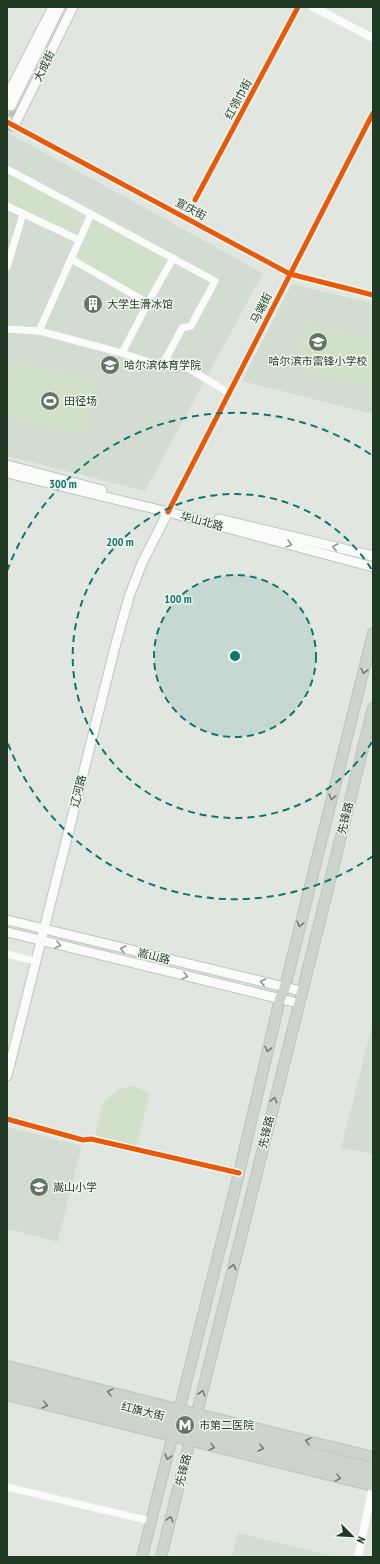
<svg xmlns="http://www.w3.org/2000/svg" width="380" height="1564" viewBox="0 0 380 1564" font-family="'PT Sans Narrow','Noto Sans SC',sans-serif">
<style>
.built{fill:#d2dcd1}
.green{fill:#d1e0c9}
.lines{fill:none;stroke-linecap:round;stroke-linejoin:round}
.secondary-tunnel{stroke:#bac3bb;stroke-width:9;stroke-dasharray:9 4.5;stroke-linecap:butt}
.secondary-casing{stroke:#bdc6bd;stroke-width:11}
.primary-casing{stroke:#bbc3bc;stroke-width:12}
.minor{stroke:#fafbfa;stroke-width:7}
.tertiary{stroke:#fafbfa;stroke-width:8}
.secondary{stroke:#fafbfa;stroke-width:9}
.primary{stroke:#ccd4cd;stroke-width:10}
.cycleway-casing{stroke:#eff6ee;stroke-width:8}
.cycleway{stroke:#e8590c;stroke-width:5}
.oneway{stroke:#8c9a8e}
.oneway2{stroke:#6d7f6f}
.ring{fill:none;stroke:#0f766e;stroke-width:2;stroke-dasharray:7 5}
.labels{text-anchor:middle;stroke-width:3;stroke-linejoin:round;paint-order:stroke}
.street-label{font-size:11px;fill:#1f3922;stroke:#eff6ee}
.poi-label{font-size:11px;fill:#1f3922;stroke:#eff6ee;text-anchor:start}
.centre{fill:#0f766e;stroke:#eff6ee;stroke-width:2}
.ring-label{font-size:12px;text-anchor:middle;font-weight:bold;fill:#0f766e;stroke:#eff6ee;stroke-width:3;stroke-linejoin:round;paint-order:stroke}
</style>
<rect width="100%" height="100%" fill="#e1e6e1"/>
<!-- built -->
<g class="built">
<polygon points="7,132 263,273 145,491 7,456"/>
<polygon points="292,284 373,303 373,414 242,381"/>
<polygon points="373,1022 373,1154 341,1148"/>
<polygon points="7,1127 82,1146 58,1242 7,1229"/>
<polygon points="238,1533 337,1557 232,1557"/>
</g>
<!-- green -->
<g class="green">
<polygon points="7,171 85,213 75,234 7,201"/>
<polygon points="93,219 173,263 153,299 73,256"/>
<polygon points="304,324 373,340 373,387 294,368"/>
<polygon points="13,361 98,382 84,435 7,415 7,387"/>
<polygon points="133,1086 150,1093 136,1147 95,1138 103,1103 118,1089"/>
</g>
<g class="lines">
<!-- secondary-tunnel -->
<polyline class="secondary-tunnel" points="7,130 16,107"/>
<!-- secondary casing -->
<g class="secondary-casing">
<g id="secondary">
<polyline points="7,96 53,7"/>
<polyline points="11,106 60,7"/>
<polyline points="14,126 73,7"/>
<polyline points="7,465 102,490"/>
<polyline points="7,473 168,512 373,567"/>
<polyline points="219,519 373,556"/>
<polyline points="7,920 301,991"/>
<polyline points="7,932 298,1003"/>
<polyline points="7,1076 116,643 129,597 142,563 168,512"/>
</g>
</g>
<!-- primary casing -->
<g class="primary-casing">
<g id="primary">
<polyline points="7,1366 197,1414 373,1457"/>
<polyline points="7,1376 373,1468"/>
<polyline points="7,1386 373,1476"/>
<polyline points="7,1395 373,1486"/>
<polyline points="142,1557 239,1173 280,999 285,987 373,633"/>
<polyline points="161,1557 373,708"/>
</g>
</g>
<!-- minor -->
<g class="minor">
<polyline points="7,169 91,214 39,331 7,329"/>
<polyline points="7,206 79,240"/>
<polyline points="71,259 148,303 122,353"/>
<polyline points="7,267 23,214"/>
<polyline points="148,303 173,258"/>
<polyline points="39,331 122,353 162,366 182,328 191,326 215,281 91,214"/>
<polyline points="165,360 191,370 229,393"/>
<polyline points="7,954 35,961"/>
<polyline points="7,1119 83,1140 91,1139 239,1173"/>
<polyline points="7,1487 150,1521"/>
</g>
<!-- tertiary -->
<g class="tertiary">
<polyline points="313,7 373,38"/>
<polyline points="7,122 290,274 373,295"/>
<polyline points="195,200 298,7"/>
<polyline points="168,512 373,113"/>
<polyline points="358,1557 373,1486"/>
</g>
<!-- secondary -->
<use href="#secondary" class="secondary"/>
<!-- primary -->
<use href="#primary" class="primary"/>
<!-- cycleway casing -->
<g class="cycleway-casing">
<g id="cycleway">
<polyline points="7,122 290,274 373,295"/>
<polyline points="195,200 298,7"/>
<polyline points="168,512 373,113"/>
<polyline points="7,1119 83,1140 91,1139 239,1173"/>
</g>
</g>
<!-- cycleway -->
<use href="#cycleway" class="cycleway"/>
</g>
<!-- one-way arrows -->
<defs><path id="oneway-chevron" d="M-2-3.5L2.5 0L-2 3.5" fill="none" stroke-width="1.6" stroke-linecap="round" stroke-linejoin="round"/></defs>
<g class="oneway">
<use href="#oneway-chevron" transform="translate(289 544) rotate(15)"/>
<use href="#oneway-chevron" transform="translate(335 547) rotate(-167)"/>
<use href="#oneway-chevron" transform="translate(58 945) rotate(14)"/>
<use href="#oneway-chevron" transform="translate(123 949) rotate(-166)"/>
<use href="#oneway-chevron" transform="translate(185 976) rotate(14)"/>
<use href="#oneway-chevron" transform="translate(263 982) rotate(-167)"/>
</g>
<g class="oneway2">
<use href="#oneway-chevron" transform="translate(364 671) rotate(104)"/>
<use href="#oneway-chevron" transform="translate(332 797) rotate(104)"/>
<use href="#oneway-chevron" transform="translate(300 924) rotate(104)"/>
<use href="#oneway-chevron" transform="translate(268 1049) rotate(103)"/>
<use href="#oneway-chevron" transform="translate(274 1100) rotate(-76)"/>
<use href="#oneway-chevron" transform="translate(233 1267) rotate(-76)"/>
<use href="#oneway-chevron" transform="translate(110 1392) rotate(-166)"/>
<use href="#oneway-chevron" transform="translate(202 1393) rotate(-76)"/>
<use href="#oneway-chevron" transform="translate(45 1405) rotate(14)"/>
<use href="#oneway-chevron" transform="translate(308 1441) rotate(-166)"/>
<use href="#oneway-chevron" transform="translate(212 1447) rotate(14)"/>
<use href="#oneway-chevron" transform="translate(261 1448) rotate(14)"/>
<use href="#oneway-chevron" transform="translate(168 1457) rotate(105)"/>
<use href="#oneway-chevron" transform="translate(338 1478) rotate(14)"/>
<use href="#oneway-chevron" transform="translate(170 1519) rotate(-76)"/>
</g>
<!-- distance rings -->
<circle cx="235" cy="656" r="81" fill="#0f766e" fill-opacity=".12"/>
<g class="ring">
<circle cx="235" cy="656" r="81"/>
<path d="M372 742A162 162 0 1 1 372 570"/>
<path d="M373 856A243 243 0 0 1 7 741M7 571A243 243 0 0 1 373 456"/>
</g>
<!-- icons -->
<defs>
<g id="building-disc" transform="scale(1)"><circle r="9.5" fill="#637665" stroke="#eff6ee"/><path d="M-4-6H4V6H1V3H-1V6H-4ZM-2.5-4.3h1.7v1.8h-1.7ZM.8-4.3h1.7v1.8H.8ZM-2.5-1h1.7V.8h-1.7ZM.8-1h1.7V.8H.8Z" fill="#fff"/></g>
<g id="school-disc" transform="scale(1)"><circle r="9.5" fill="#637665" stroke="#eff6ee"/><path d="M0-5L7-2L0 1L-7-2ZM-4 1L0 2.5L4 1V4Q0 6-4 4Z" fill="#fff"/></g>
<g id="university-disc" transform="scale(1)"><circle r="9.5" fill="#637665" stroke="#eff6ee"/><path d="M0-5L7-2L0 1L-7-2ZM-4 1L0 2.5L4 1V4Q0 6-4 4Z" fill="#fff"/></g>
<g id="stadium-disc" transform="scale(1)"><circle r="9.5" fill="#637665" stroke="#eff6ee"/><path d="M0-5a6.5 5 0 1 0 0 10a6.5 5 0 1 0 0-10ZM-3.5-1.8h7v3.6h-7Z" fill="#fff"/></g>
<g id="metro-disc" transform="scale(1)"><circle r="9.5" fill="#637665" stroke="#eff6ee"/><path d="M-5.5 5V-5H-3L0 0L3-5H5.5V5H3V-.5L0 4L-3-.5V5Z" fill="#fff"/></g>
</defs>
<g fill-rule="evenodd">
<use href="#building-disc" x="93" y="304"/>
<use href="#school-disc" x="318" y="342"/>
<use href="#university-disc" x="110" y="365"/>
<use href="#stadium-disc" x="50" y="401"/>
<use href="#school-disc" x="39" y="1187"/>
<use href="#metro-disc" x="185" y="1425"/>
</g>
<g class="labels">
<!-- street labels -->
<g class="street-label">
<text transform="translate(44 66) rotate(-64)" y="4">大成街</text>
<text transform="translate(238 99) rotate(-62)" y="4">红领巾街</text>
<text transform="translate(191 209) rotate(28)" y="4">宣庆街</text>
<text transform="translate(261 308) rotate(-63)" y="4">马端街</text>
<text transform="translate(202 521) rotate(15)" y="4">华山北路</text>
<text transform="translate(78 791) rotate(-76)" y="4">辽河路</text>
<text transform="translate(345 818) rotate(-76)" y="4">先锋路</text>
<text transform="translate(154 956) rotate(14)" y="4">嵩山路</text>
<text transform="translate(266 1132) rotate(-76)" y="4">先锋路</text>
<text transform="translate(143 1411) rotate(14)" y="4">红旗大街</text>
<text transform="translate(183 1470) rotate(-76)" y="4">先锋路</text>
</g>
<!-- poi labels -->
<g class="poi-label">
<text x="107" y="308">大学生滑冰馆</text>
<text x="318" y="365" text-anchor="middle">哈尔滨市雷锋小学校</text>
<text x="124" y="369">哈尔滨体育学院</text>
<text x="64" y="405">田径场</text>
<text x="53" y="1191">嵩山小学</text>
<text x="199" y="1429">市第二医院</text>
</g>
</g>
<circle cx="235" cy="656" r="6" class="centre"/>
<g class="ring-label">
<text x="63" y="488">300 m</text>
<text x="120" y="546">200 m</text>
<text x="178" y="603">100 m</text>
</g>
<!-- border -->
<rect width="380" height="1564" fill="none" stroke="#1f3922" stroke-width="16"/>
<!-- north arrow -->
<g transform="translate(352 1536) rotate(114)" stroke="#eff6ee" stroke-width="3" paint-order="stroke">
<path d="M0-3L7 15L0 10L-7 15Z" fill="#1f3922"/>
<text y="-6" font-size="11" font-weight="bold" text-anchor="middle" fill="#1f3922">N</text>
</g>
</svg>
